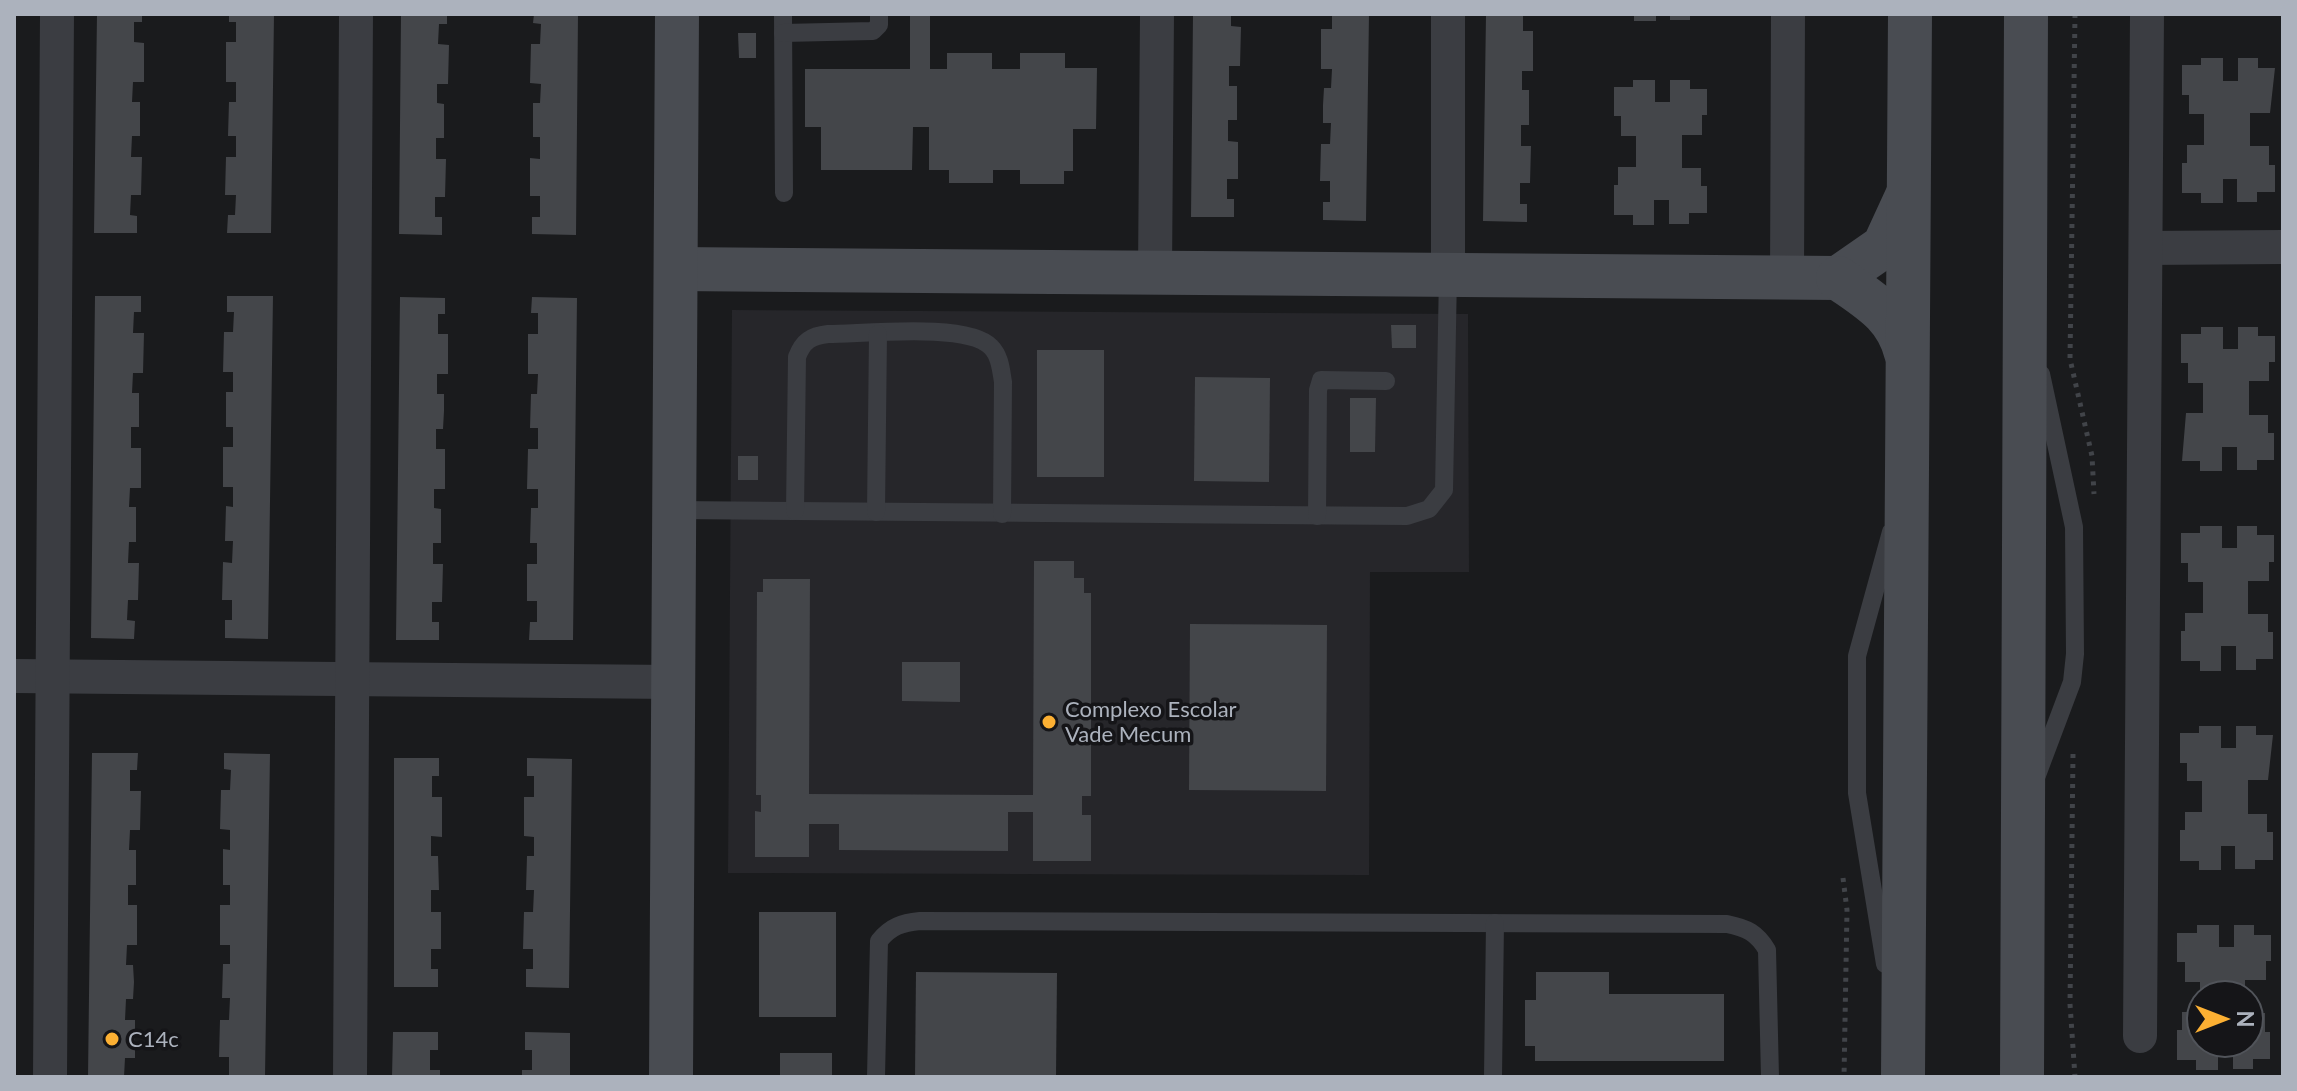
<svg xmlns="http://www.w3.org/2000/svg" width="2297" height="1091" viewBox="0 0 2297 1091" font-family="Lato,sans-serif">
<style>
.built{fill:#26262a}
.building{fill:#44464a}
.lines{fill:none;stroke-linecap:round;stroke-linejoin:round}
.path{stroke:#414449;stroke-width:5;stroke-dasharray:4 6;stroke-linecap:butt}
.lane{stroke:#3b3d42;stroke-width:18}
.street{stroke:#3b3d42;stroke-width:34}
.secondary{stroke:#494c52;stroke-width:44}
.poi-dot{fill:#fcb033;stroke:#151518;stroke-width:3}
.labels{text-anchor:middle;stroke-width:7;stroke-linejoin:round;paint-order:stroke}
.poi-label{font-size:22px;fill:#acb2bd;stroke:#151518;text-anchor:start}
</style>
<rect width="100%" height="100%" fill="#1a1b1d"/>
<!-- built -->
<polygon class="built" points="732,310 1468,314 1469,572 1370,572 1369,875 728,873"/>
<!-- building -->
<g class="building">
<polygon points="97,14 142,14 142,22 134,22 134,42 144,43 144,82 133,82 132,102 140,102 140,136 132,136 131,157 142,157 141,195 131,195 130,215 137,216 137,233 94,233"/>
<polygon points="229,14 274,14 271,233 227,233 228,215 235,215 236,195 225,195 226,157 236,157 236,136 228,136 229,102 236,102 236,82 226,82 226,42 236,42 236,22 229,22"/>
<polygon points="401,14 447,14 447,24 439,24 438,44 449,45 448,84 437,84 437,103 444,104 444,138 436,138 436,159 446,159 445,197 435,197 435,217 442,217 442,235 399,234"/>
<polygon points="534,14 578,14 576,235 532,234 532,217 540,217 540,196 530,196 530,158 540,159 540,137 533,137 533,103 540,103 541,84 530,83 531,44 540,44 541,24 533,23"/>
<polygon points="910,14 930,14 930,69 947,69 947,53 992,53 992,69 1020,69 1020,53 1065,53 1065,68 1097,68 1096,129 1073,129 1073,171 1064,171 1064,184 1020,184 1020,170 993,170 993,183 949,183 949,170 929,170 929,127 913,127 912,170 821,170 821,127 805,127 805,69 910,69"/>
<polygon points="1193,14 1231,14 1231,26 1241,27 1240,66 1229,66 1229,86 1237,86 1237,120 1228,120 1228,141 1238,142 1238,179 1227,179 1227,199 1234,199 1234,217 1191,217"/>
<polygon points="1332,14 1369,14 1366,221 1323,220 1323,202 1330,202 1330,181 1320,181 1321,144 1330,144 1331,123 1323,123 1323,105 1324,88 1331,88 1332,69 1321,69 1321,29 1332,29"/>
<polygon points="1486,14 1523,14 1523,31 1533,31 1533,71 1522,71 1522,90 1529,90 1529,125 1521,125 1521,146 1531,146 1530,183 1520,183 1520,204 1527,204 1527,222 1483,221"/>
<rect x="1634" y="14" width="22" height="7"/>
<rect x="1670" y="14" width="20" height="6"/>
<polygon points="738,33 756,33 756,58 739,58"/>
<polygon points="2201,58 2223,58 2223,81 2238,81 2238,58 2258,58 2258,68 2275,68 2270,113 2250,113 2250,146 2269,146 2269,165 2275,165 2275,192 2257,192 2257,202 2237,202 2237,179 2223,179 2223,203 2201,203 2201,193 2182,193 2182,163 2187,163 2187,145 2204,145 2204,114 2189,114 2189,95 2182,95 2182,65 2201,65"/>
<polygon points="1633,80 1655,80 1655,102 1670,102 1670,80 1690,80 1690,89 1707,89 1707,115 1702,115 1702,135 1682,135 1682,168 1701,168 1701,186 1707,186 1707,213 1689,213 1689,224 1669,224 1669,200 1654,200 1654,225 1633,225 1633,215 1614,215 1614,185 1618,185 1618,167 1636,167 1636,136 1621,136 1621,116 1614,116 1614,87 1633,87"/>
<polygon points="95,296 141,296 141,312 134,312 133,333 144,333 143,373 133,373 132,393 139,393 139,427 131,427 131,448 141,448 141,488 130,488 129,507 136,507 136,542 129,542 128,563 139,563 138,600 128,600 127,620 135,621 134,639 91,638"/>
<polygon points="227,296 273,296 268,639 225,638 225,620 232,620 232,600 222,600 223,562 232,563 233,541 225,541 226,506 233,507 233,487 223,487 223,447 233,447 233,427 226,427 226,392 233,392 233,372 223,372 224,332 233,332 234,312 227,312"/>
<polygon points="400,297 445,298 445,314 438,314 438,334 448,334 448,374 437,374 437,394 444,394 444,411 443,429 436,429 436,449 445,449 445,489 434,489 434,508 441,509 441,543 433,543 433,564 443,564 442,602 432,602 432,622 439,622 439,640 396,640"/>
<polygon points="532,297 577,298 573,640 529,640 530,622 537,622 537,601 527,601 527,564 537,564 537,543 530,543 531,508 538,508 538,489 527,489 528,449 538,449 538,428 530,428 531,394 537,394 538,374 528,374 528,334 538,334 538,313 531,313"/>
<polygon points="1391,325 1416,325 1416,348 1392,348"/>
<polygon points="2201,327 2223,327 2223,349 2238,349 2238,327 2258,327 2258,336 2275,336 2275,362 2269,362 2269,381 2249,381 2249,415 2268,415 2268,433 2274,433 2274,460 2257,460 2257,470 2237,470 2237,447 2222,447 2222,471 2200,471 2200,461 2182,461 2186,413 2203,413 2203,383 2188,383 2188,363 2181,363 2181,334 2201,334"/>
<rect x="1037" y="350" width="67" height="127"/>
<polygon points="1195,377 1270,378 1269,482 1194,481"/>
<polygon points="1350,398 1376,398 1375,452 1350,452"/>
<rect x="738" y="456" width="20" height="24"/>
<polygon points="2200,526 2222,526 2222,548 2237,548 2237,526 2257,526 2257,535 2274,535 2274,562 2269,562 2269,581 2248,581 2248,614 2268,614 2268,632 2273,632 2273,659 2256,659 2256,670 2236,670 2236,646 2221,646 2221,671 2200,671 2200,661 2181,661 2181,631 2185,631 2185,613 2203,613 2203,582 2188,582 2188,563 2181,563 2181,533 2200,533"/>
<polygon points="1034,561 1074,561 1074,578 1084,578 1084,593 1091,593 1091,796 1082,796 1082,815 1091,815 1091,861 1033,861 1033,812 1008,812 1008,851 839,850 839,824 809,824 809,857 755,857 755,811 761,812 761,795 756,795 757,592 763,592 763,579 810,579 809,794 1033,795"/>
<polygon points="1190,624 1327,625 1326,791 1189,790"/>
<polygon points="902,662 960,662 960,702 902,701"/>
<polygon points="2199,726 2221,726 2221,748 2236,748 2236,726 2256,726 2256,735 2273,735 2268,780 2248,780 2248,814 2267,814 2267,832 2273,832 2273,860 2255,860 2255,869 2235,869 2235,846 2221,846 2221,870 2199,870 2199,861 2180,861 2180,830 2185,830 2185,812 2202,812 2202,781 2187,781 2187,763 2180,763 2180,733 2199,733"/>
<polygon points="92,753 138,753 137,770 130,770 130,791 141,791 140,830 130,830 129,850 136,850 136,885 128,885 128,905 137,905 137,945 127,945 126,965 133,965 134,982 133,999 126,999 125,1020 135,1020 135,1058 125,1058 124,1077 88,1077"/>
<polygon points="224,753 270,754 265,1077 229,1077 229,1057 219,1057 220,1020 229,1020 230,998 222,998 223,964 230,964 230,945 220,945 220,905 230,905 230,885 223,885 223,849 230,850 230,830 220,829 221,790 230,790 231,770 224,769"/>
<polygon points="394,758 439,758 439,776 432,776 432,797 442,797 442,837 431,836 431,856 438,856 439,890 431,890 431,912 441,912 441,949 431,949 431,969 438,969 438,987 394,987"/>
<polygon points="527,758 572,759 569,988 526,987 526,969 533,969 533,949 523,949 524,912 533,912 534,890 526,890 527,856 534,856 534,837 524,836 524,797 534,797 534,776 527,776"/>
<rect x="759" y="912" width="77" height="105"/>
<polygon points="2197,925 2219,925 2219,947 2234,947 2234,925 2254,925 2254,935 2271,935 2271,961 2266,961 2266,980 2245,980 2245,995 2200,995 2200,982 2185,982 2185,962 2177,962 2177,933 2197,933"/>
<polygon points="916,972 1057,973 1056,1077 915,1077"/>
<polygon points="1536,972 1609,972 1609,994 1724,994 1724,1061 1535,1061 1535,1046 1525,1046 1525,1000 1536,1000"/>
<polygon points="2182,1012 2201,1012 2201,1043 2218,1043 2218,1070 2196,1070 2196,1060 2177,1060 2177,1030 2182,1030"/>
<polygon points="2249,1013 2265,1013 2265,1032 2270,1032 2270,1059 2253,1059 2253,1069 2233,1069 2233,1043 2249,1043"/>
<polygon points="393,1032 438,1032 438,1050 430,1050 430,1070 440,1070 440,1077 392,1077"/>
<polygon points="525,1032 570,1033 570,1077 522,1077 522,1070 532,1070 532,1050 525,1050"/>
<rect x="780" y="1053" width="52" height="24"/>
</g>
<g class="lines">
<!-- path -->
<g class="path">
<polyline points="2075,14 2070,359 2092,456 2094,494"/>
<polyline points="2073,754 2070,1004 2075,1077"/>
<polyline points="1843,878 1847,910 1844,1077"/>
</g>
<!-- lane -->
<g class="lane">
<polyline points="783,14 784,193"/>
<polyline points="783,33 873,31 879,25 879,14"/>
<polyline points="675,510 1407,516 1429,509 1444,490 1448,274"/>
<path d="M 795,511 L 797,357 C 803,341 811,336 828,334 C 863,334 968,322 991,347 C 1000,356 1001,370 1003,382 L 1002,514"/>
<polyline points="876,512 878,334"/>
<polyline points="1317,516 1318,390 1321,380 1386,381"/>
<polyline points="2037,775 2072,682 2075,654 2074,527 2041,374"/>
<polyline points="1885,964 1857,793 1857,656 1891,532"/>
<path d="M 876,1077 L 879,941 C 891,926 902,923 920,921 L 1727,924 C 1747,928 1757,933 1767,950 L 1770,1077"/>
<polyline points="1493,1077 1495,923"/>
</g>
<!-- street -->
<g class="street">
<polyline points="2146,248 2283,247"/>
<polyline points="1155,273 1157,14"/>
<polyline points="1448,274 1448,14"/>
<polyline points="1787,277 1788,14"/>
<polyline points="14,676 674,682"/>
<polyline points="2140,1036 2147,14"/>
<polyline points="50,1077 57,14"/>
<polyline points="350,1077 356,14"/>
</g>
<!-- secondary -->
<g class="secondary">
<polyline points="676,269 1838,278 1884,246 1907,196"/>
<path d="M 1838,278 C 1869,300 1896,314 1906,353"/>
<polyline points="671,1077 677,14"/>
<polyline points="1903,1077 1910,14"/>
<polyline points="2022,1077 2026,14"/>
</g>
</g>
<!-- markers -->
<g class="poi-dot">
<circle cx="1049" cy="722" r="8"/>
<circle cx="112" cy="1039" r="8"/>
</g>
<g class="labels">
<!-- poi labels -->
<g class="poi-label">
<text x="1065" y="717">Complexo Escolar<tspan x="1065" dy="25">Vade Mecum</tspan></text>
<text x="128" y="1047">C14c</text>
</g>
</g>
<!-- border -->
<rect width="2297" height="1091" fill="none" stroke="#acb2bd" stroke-width="32"/>
<!-- north arrow -->
<g transform="translate(2225 1019) rotate(90)"><circle r="38" fill="#151518" stroke="#51545a" stroke-width="2"/>
<path d="M0-6L14 30L0 20L-14 30Z" fill="#fcb033"/>
<text y="-12" font-size="22" font-weight="bold" text-anchor="middle" fill="#acb2bd">N</text>
</g>
</svg>
